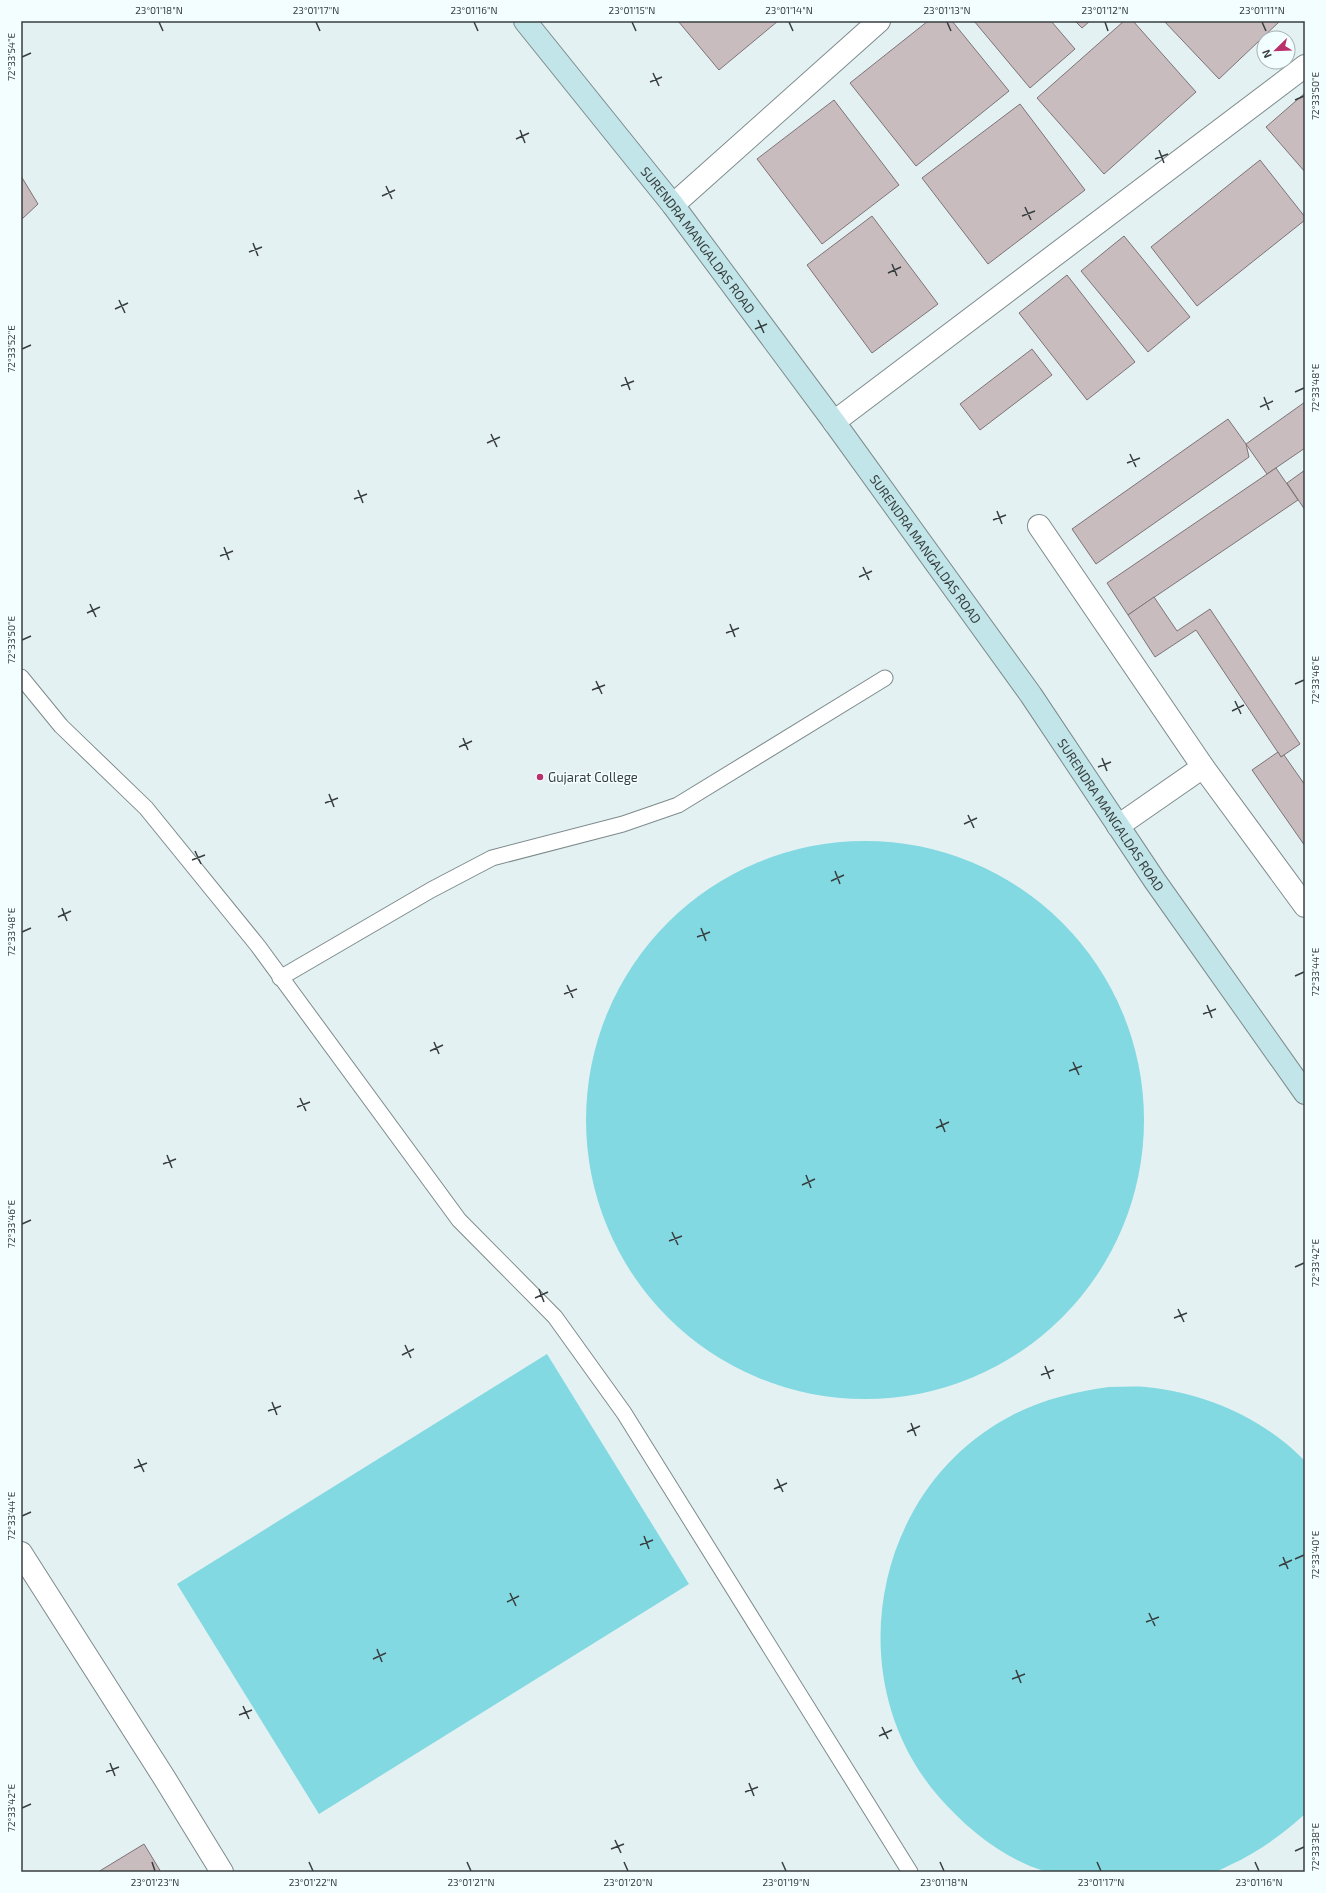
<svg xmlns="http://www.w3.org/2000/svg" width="1326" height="1893" viewBox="0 0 1326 1893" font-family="'Exo 2',sans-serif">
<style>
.green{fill:#82d9e1}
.building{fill:#c8bcbf;stroke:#7e7376}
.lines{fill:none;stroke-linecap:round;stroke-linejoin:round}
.lane-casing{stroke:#7e8b8c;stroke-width:17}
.street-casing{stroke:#7e8b8c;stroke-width:24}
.secondary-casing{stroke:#7e8b8c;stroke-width:24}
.lane{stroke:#fff;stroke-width:15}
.street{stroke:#fff;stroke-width:22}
.secondary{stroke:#c1e5e8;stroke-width:22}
.ticks{fill:none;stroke:#383e3f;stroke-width:1.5}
.poi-dot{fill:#ba306a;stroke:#f2feff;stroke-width:1.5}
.labels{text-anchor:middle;stroke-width:3;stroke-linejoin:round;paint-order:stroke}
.street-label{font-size:13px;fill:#383e3f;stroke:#f2feff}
.poi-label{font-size:13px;fill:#383e3f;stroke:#f2feff;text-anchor:start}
.neatline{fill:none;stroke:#383e3f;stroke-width:1.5}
.ticks-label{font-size:10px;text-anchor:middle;fill:#383e3f}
</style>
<rect width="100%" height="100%" fill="#e3f1f2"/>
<!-- green -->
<g class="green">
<circle cx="865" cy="1120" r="279"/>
<polygon points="547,1354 689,1584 319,1814 177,1584"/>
<path d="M 1109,1387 C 1121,1387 1134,1386 1146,1387 C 1206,1393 1263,1418 1305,1461 L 1305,1814 C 1282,1835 1258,1852 1230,1865 C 1224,1868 1219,1871 1212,1872 C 1186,1875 1157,1872 1131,1872 C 1110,1872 1089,1872 1068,1872 C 1061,1872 1052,1873 1044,1871 C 1004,1859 967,1829 939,1797 C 838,1681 872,1490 1009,1417 C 1040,1400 1074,1392 1109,1387 Z"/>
</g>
<!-- building -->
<g class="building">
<polygon points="678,21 778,21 719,70"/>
<polygon points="928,21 952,21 1009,91 916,166 850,83"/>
<polygon points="974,21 1051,21 1075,49 1030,88"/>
<polygon points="1075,21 1090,21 1082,28"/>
<polygon points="1124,21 1133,21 1196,92 1104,174 1037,98"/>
<polygon points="1164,21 1280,21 1219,79"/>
<polygon points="1305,93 1305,172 1266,127"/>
<polygon points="834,100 899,185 822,244 757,159"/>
<polygon points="1020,104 1085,190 988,264 922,178"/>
<polygon points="1260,160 1305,217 1305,220 1197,306 1151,247"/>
<polygon points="21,176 38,204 21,220"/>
<polygon points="872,216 938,304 872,353 807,265"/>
<polygon points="1124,236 1190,317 1148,352 1081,271"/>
<polygon points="1067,275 1135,362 1087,400 1019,313"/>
<polygon points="1032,349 1052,375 980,430 960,404"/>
<polygon points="1305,402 1305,448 1267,474 1246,444"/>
<polygon points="1228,419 1246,444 1249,457 1096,564 1072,529"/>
<polygon points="1276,468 1298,500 1128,615 1107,583"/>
<polygon points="1305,470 1305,510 1287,483"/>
<polygon points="1154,597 1177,631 1210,609 1300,744 1281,757 1196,630 1155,657 1128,615"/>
<polygon points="1278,752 1281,757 1284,755 1305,785 1305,846 1252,770"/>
<polygon points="144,1844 161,1872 98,1872"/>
</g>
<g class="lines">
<!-- lane casing -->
<g class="lane-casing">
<g id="lane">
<polyline points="21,677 61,726 146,808 258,946 459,1220 555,1317 624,1413 910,1872"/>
<polyline points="280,978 431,890 492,858 623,824 678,805 885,678"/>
</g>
</g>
<!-- street casing -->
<g class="street-casing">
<g id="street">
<polyline points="673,205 879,21"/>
<polyline points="834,422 1305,66"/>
<polyline points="1039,526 1203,767"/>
<polyline points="1118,826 1203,767 1305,906"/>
<polyline points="21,1553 165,1779 222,1872"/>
</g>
</g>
<!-- secondary casing -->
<g class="secondary-casing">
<g id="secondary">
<path id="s1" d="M 525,21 L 673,205 L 834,422 L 1031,695 L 1155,881 L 1305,1093"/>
</g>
</g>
<!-- lane -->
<use href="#lane" class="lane"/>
<!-- street -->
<use href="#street" class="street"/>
<!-- secondary -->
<use href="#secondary" class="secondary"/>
</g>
<!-- ticks -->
<path class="ticks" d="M 159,22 L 163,31M 316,22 L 320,31M 474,22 L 478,31M 632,22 L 636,31M 789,22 L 793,31M 947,22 L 951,31M 1105,22 L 1108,31M 1262,22 L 1266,31M 22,57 L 31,53M 653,73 L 659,86M 650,82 L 662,77M 1295,100 L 1304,96M 520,130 L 525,143M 516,139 L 529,133M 1159,150 L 1164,163M 1155,159 L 1168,154M 386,186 L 392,199M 382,196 L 395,190M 1025,207 L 1031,220M 1022,216 L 1035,211M 253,243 L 258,256M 249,252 L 262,247M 892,264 L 897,276M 888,273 L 901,267M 119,300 L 125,313M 115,309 L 128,303M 758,320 L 764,333M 755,329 L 767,324M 22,349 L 31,345M 625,377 L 630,390M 621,386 L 634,381M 1295,392 L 1304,388M 1264,397 L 1269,410M 1260,407 L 1273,401M 491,434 L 497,447M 487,443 L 500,437M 1130,454 L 1136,467M 1127,463 L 1140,458M 358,490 L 363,503M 354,499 L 367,494M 997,511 L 1002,524M 993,520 L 1006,515M 224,547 L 229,560M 220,556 L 233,551M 863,567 L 869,580M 859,577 L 872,571M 90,604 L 96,617M 87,613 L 100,607M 730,624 L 735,637M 726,633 L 739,628M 22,640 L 31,636M 596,681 L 602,694M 1295,684 L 1304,680M 592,690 L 605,685M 1235,701 L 1241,714M 1232,711 L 1244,705M 463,738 L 468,750M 459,747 L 472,741M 1102,758 L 1107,771M 1098,767 L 1111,762M 329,794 L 334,807M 325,803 L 338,798M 968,815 L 974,828M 964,824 L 977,818M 195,851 L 201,864M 192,860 L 205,855M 835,871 L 840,884M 831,881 L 844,875M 62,908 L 67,921M 58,917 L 71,911M 701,928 L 706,941M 22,932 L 31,928M 697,937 L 710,932M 1295,976 L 1304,972M 567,985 L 573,998M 564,994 L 577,989M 1207,1005 L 1212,1018M 1203,1014 L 1216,1009M 434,1042 L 439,1054M 430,1051 L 443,1045M 1073,1062 L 1079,1075M 1069,1071 L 1082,1066M 300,1098 L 306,1111M 297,1107 L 310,1102M 940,1119 L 945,1132M 936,1128 L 949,1122M 167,1155 L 172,1168M 163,1164 L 176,1159M 806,1175 L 811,1188M 802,1185 L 815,1179M 22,1224 L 31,1220M 672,1232 L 678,1245M 669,1241 L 682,1236M 1295,1267 L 1304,1263M 539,1289 L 544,1302M 535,1298 L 548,1292M 1178,1309 L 1184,1322M 1174,1318 L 1187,1313M 405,1345 L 411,1358M 402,1355 L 414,1349M 1045,1366 L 1050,1379M 1041,1375 L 1054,1370M 272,1402 L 277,1415M 268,1411 L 281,1406M 911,1423 L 916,1436M 907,1432 L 920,1426M 138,1459 L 144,1472M 134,1468 L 147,1463M 777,1479 L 783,1492M 774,1489 L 787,1483M 22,1516 L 31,1512M 644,1536 L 649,1549M 640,1545 L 653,1540M 1283,1557 L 1288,1569M 1295,1559 L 1304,1555M 1279,1566 L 1292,1560M 510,1593 L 516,1606M 507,1602 L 519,1596M 1149,1613 L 1155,1626M 1146,1622 L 1159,1617M 377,1649 L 382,1662M 373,1659 L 386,1653M 1016,1670 L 1021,1683M 1012,1679 L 1025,1674M 243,1706 L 249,1719M 239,1715 L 252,1710M 882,1727 L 888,1739M 879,1736 L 892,1730M 110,1763 L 115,1776M 106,1772 L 119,1767M 749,1783 L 754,1796M 745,1792 L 758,1787M 22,1808 L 31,1804M 615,1840 L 621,1853M 611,1849 L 624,1844M 1295,1851 L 1304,1847M 152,1862 L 155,1871M 309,1862 L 313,1871M 467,1862 L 471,1871M 624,1862 L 628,1871M 782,1862 L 786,1871M 940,1862 L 944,1871M 1097,1862 L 1101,1871M 1255,1862 L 1259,1871"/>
<!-- markers -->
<circle class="poi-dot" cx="540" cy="777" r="4"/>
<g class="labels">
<!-- street labels -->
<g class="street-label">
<text dy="5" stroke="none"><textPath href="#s1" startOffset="279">SURENDRA MANGALDAS ROAD</textPath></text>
<text dy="5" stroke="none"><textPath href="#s1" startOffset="663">SURENDRA MANGALDAS ROAD</textPath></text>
<text dy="5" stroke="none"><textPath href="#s1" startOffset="987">SURENDRA MANGALDAS ROAD</textPath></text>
</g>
<!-- poi labels -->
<g class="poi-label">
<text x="548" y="782">Gujarat College</text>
</g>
</g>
<!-- border -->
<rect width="1326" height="1893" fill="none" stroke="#f2feff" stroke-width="44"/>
<!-- north arrow -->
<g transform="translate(1276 50) rotate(247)"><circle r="19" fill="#f2feff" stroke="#a8b1b2"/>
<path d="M0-3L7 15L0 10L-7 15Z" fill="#ba306a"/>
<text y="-6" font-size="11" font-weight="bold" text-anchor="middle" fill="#383e3f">N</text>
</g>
<rect x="22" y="22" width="1282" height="1849" class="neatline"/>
<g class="ticks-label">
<text x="159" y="14">23°01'18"N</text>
<text x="316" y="14">23°01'17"N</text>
<text x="474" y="14">23°01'16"N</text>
<text x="632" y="14">23°01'15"N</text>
<text x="789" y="14">23°01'14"N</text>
<text x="947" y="14">23°01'13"N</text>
<text x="1105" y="14">23°01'12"N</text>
<text x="1262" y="14">23°01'11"N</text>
<text transform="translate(11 57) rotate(-90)" y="4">72°33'54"E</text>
<text transform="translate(1315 96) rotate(-90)" y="4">72°33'50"E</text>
<text transform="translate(11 349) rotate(-90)" y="4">72°33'52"E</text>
<text transform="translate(1315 388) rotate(-90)" y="4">72°33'48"E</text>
<text transform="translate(11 640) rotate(-90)" y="4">72°33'50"E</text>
<text transform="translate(1315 680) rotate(-90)" y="4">72°33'46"E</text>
<text transform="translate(11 932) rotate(-90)" y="4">72°33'48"E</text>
<text transform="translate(1315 972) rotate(-90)" y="4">72°33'44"E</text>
<text transform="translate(11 1224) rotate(-90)" y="4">72°33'46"E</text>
<text transform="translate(1315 1263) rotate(-90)" y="4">72°33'42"E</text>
<text transform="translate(11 1516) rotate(-90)" y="4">72°33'44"E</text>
<text transform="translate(1315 1555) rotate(-90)" y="4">72°33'40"E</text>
<text transform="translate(11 1808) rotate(-90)" y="4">72°33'42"E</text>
<text transform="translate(1315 1847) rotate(-90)" y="4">72°33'38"E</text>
<text x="155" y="1886">23°01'23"N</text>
<text x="313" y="1886">23°01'22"N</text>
<text x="471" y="1886">23°01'21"N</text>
<text x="628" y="1886">23°01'20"N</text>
<text x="786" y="1886">23°01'19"N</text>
<text x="944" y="1886">23°01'18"N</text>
<text x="1101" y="1886">23°01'17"N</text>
<text x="1259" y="1886">23°01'16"N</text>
</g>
</svg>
